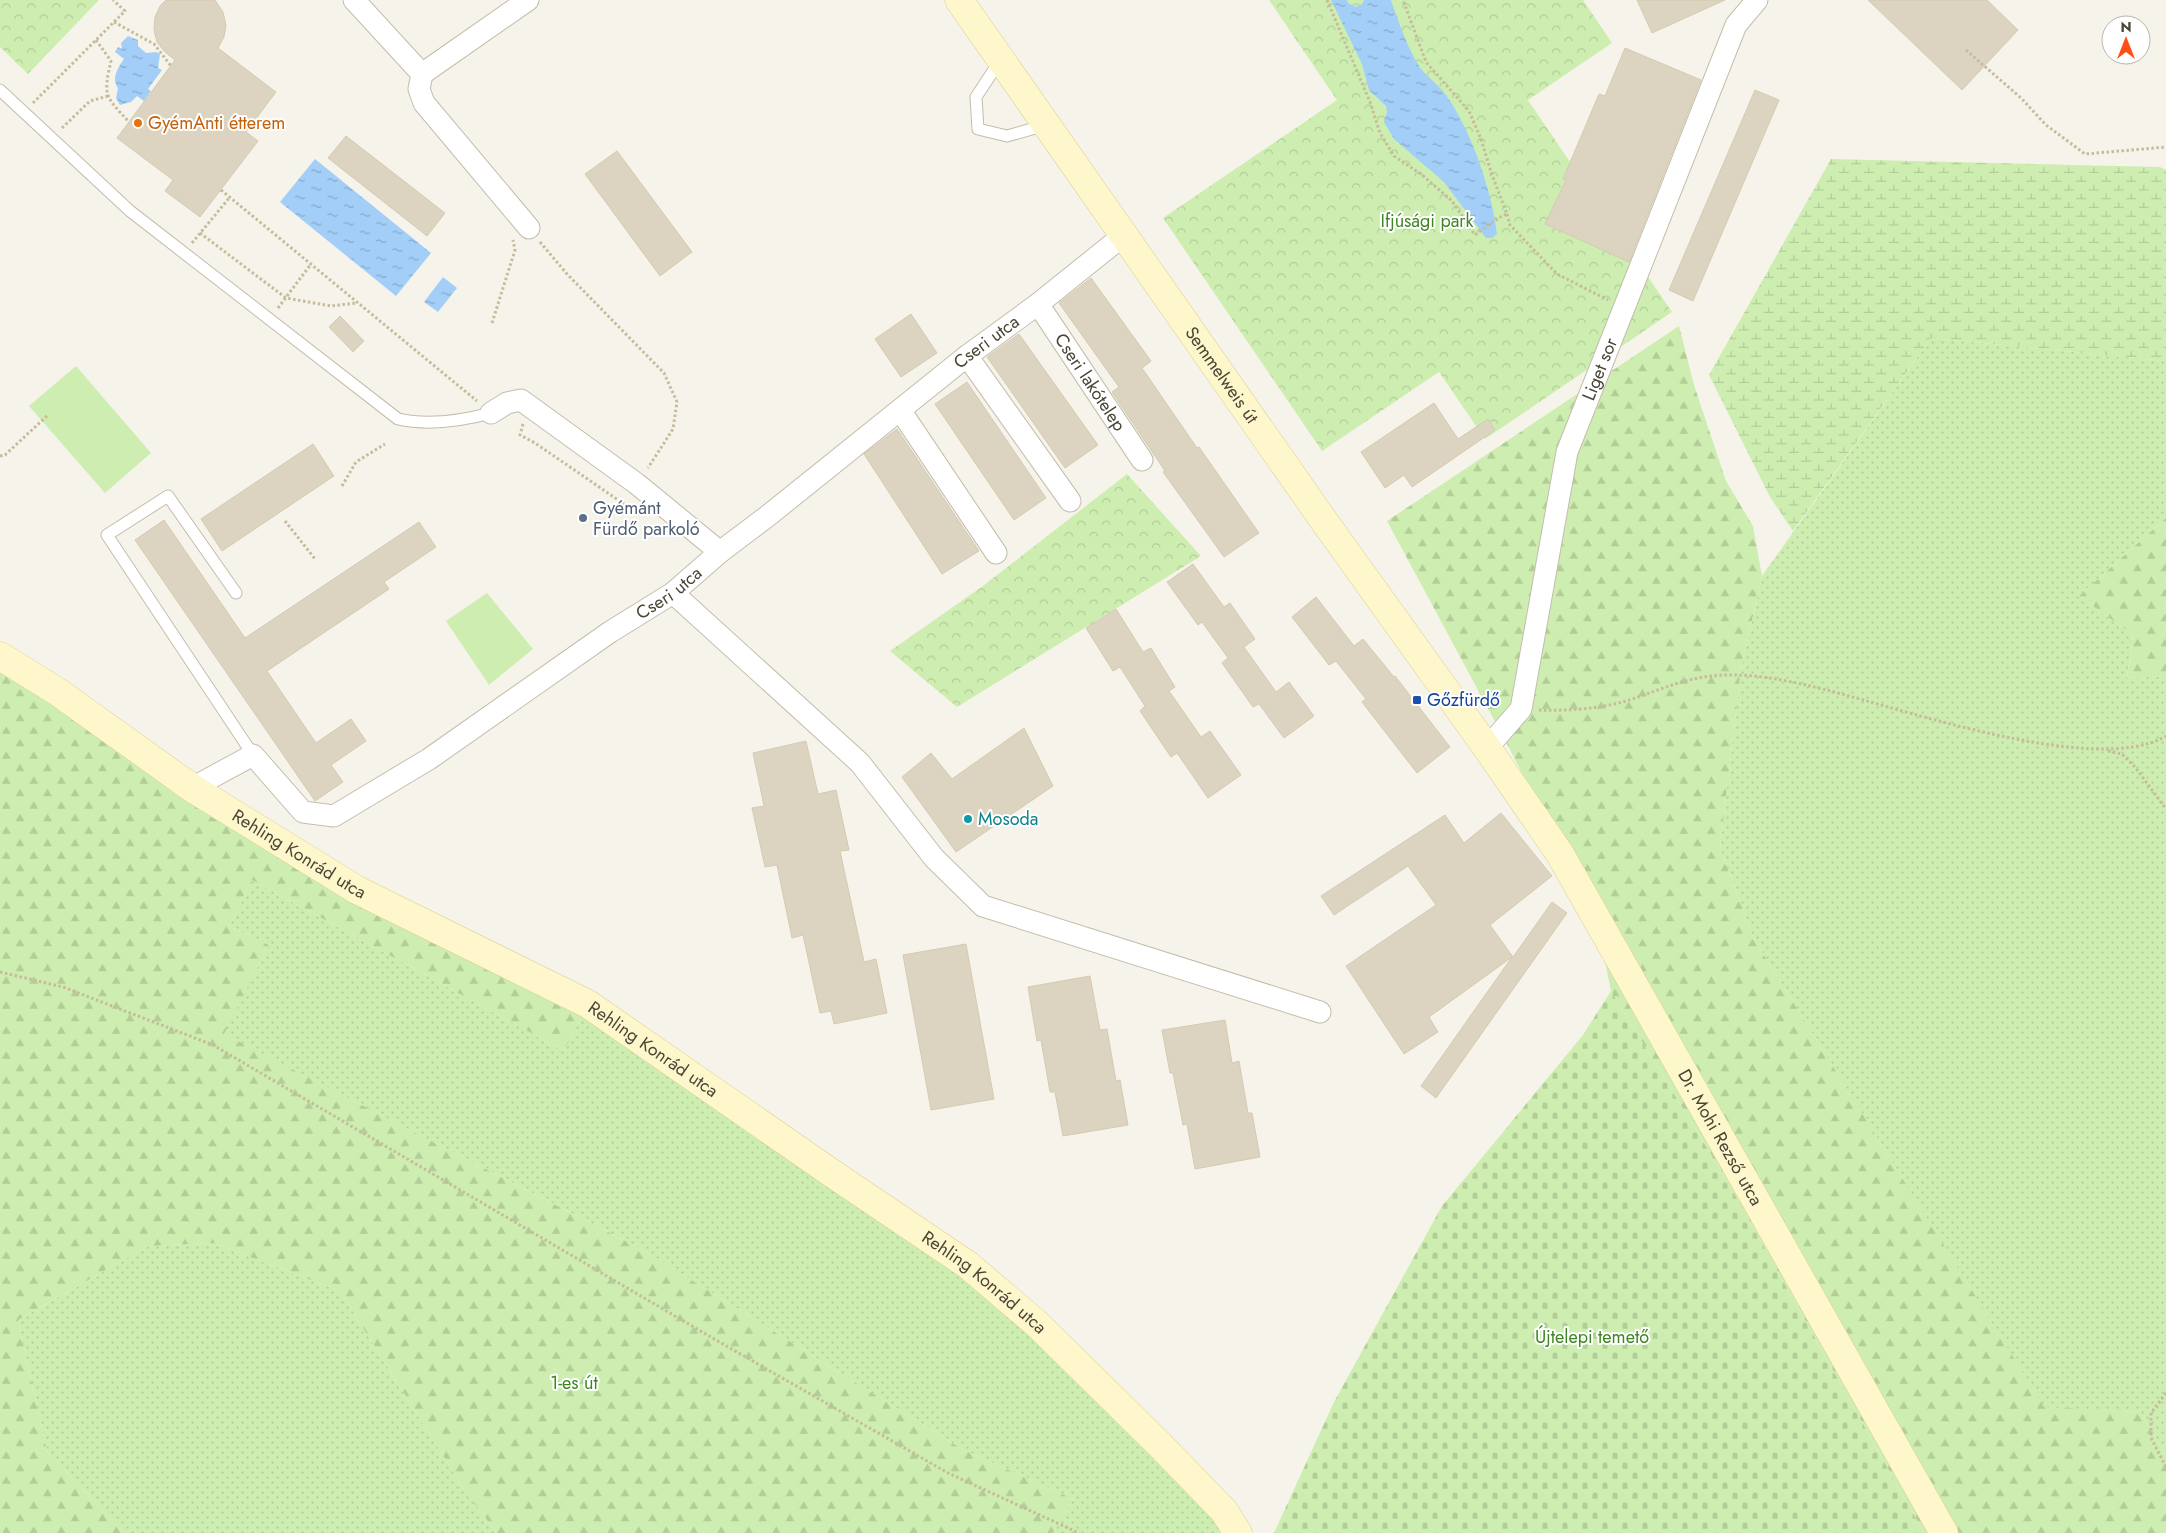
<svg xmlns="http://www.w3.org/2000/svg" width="2166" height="1533" viewBox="0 0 2166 1533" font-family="Jost,sans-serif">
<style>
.grass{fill:url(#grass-dots)}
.forest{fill:url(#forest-firs)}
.wetland{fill:url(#wetland-marsh)}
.cemetery{fill:url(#cemetery-stones)}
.park{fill:url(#park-crowns)}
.pitch{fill:#cdeeb0}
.water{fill:url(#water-ripples)}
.building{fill:#dcd4c1;stroke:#d5cab1}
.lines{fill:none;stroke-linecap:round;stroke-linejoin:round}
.lane-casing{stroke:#c3bdac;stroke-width:13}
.street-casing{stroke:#c3bdac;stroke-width:23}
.secondary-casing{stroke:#dbce96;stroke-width:29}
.path{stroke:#c6bb9b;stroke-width:3;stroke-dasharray:2.5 2.5;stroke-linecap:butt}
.lane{stroke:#fff;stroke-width:11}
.street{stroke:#fff;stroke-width:21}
.secondary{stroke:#fff7cc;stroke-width:28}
.food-dot{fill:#e8710a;stroke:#fff;stroke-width:2}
.service-dot{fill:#5c6f8a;stroke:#fff;stroke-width:2}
.transit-dot{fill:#1a4fb4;stroke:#fff;stroke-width:2}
.culture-dot{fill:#0f9aa8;stroke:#fff;stroke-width:2}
.labels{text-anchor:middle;stroke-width:4;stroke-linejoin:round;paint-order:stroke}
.food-label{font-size:18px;fill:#c56008;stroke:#fff;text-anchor:start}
.park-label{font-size:18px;fill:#408523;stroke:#fff}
.street-label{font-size:18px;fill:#4c4537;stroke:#fff}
.service-label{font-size:18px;fill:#4e5e75;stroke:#fff;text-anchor:start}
.transit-label{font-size:18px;fill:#164399;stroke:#fff;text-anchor:start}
.culture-label{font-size:18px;fill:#0d838f;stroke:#fff;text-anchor:start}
</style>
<defs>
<pattern id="grass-dots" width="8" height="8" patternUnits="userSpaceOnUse" patternTransform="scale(1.25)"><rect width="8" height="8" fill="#cdeeb0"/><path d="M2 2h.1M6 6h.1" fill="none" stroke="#b2cd98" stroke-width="1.8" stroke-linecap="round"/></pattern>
<pattern id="forest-firs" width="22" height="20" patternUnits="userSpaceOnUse" patternTransform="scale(1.25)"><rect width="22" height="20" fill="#cdeeb0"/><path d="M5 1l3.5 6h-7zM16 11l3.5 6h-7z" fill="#b2cd98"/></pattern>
<pattern id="wetland-marsh" width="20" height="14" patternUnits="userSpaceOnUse" patternTransform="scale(1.25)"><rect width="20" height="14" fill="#cdeeb0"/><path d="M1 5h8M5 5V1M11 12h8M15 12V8" fill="none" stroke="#b2cd98"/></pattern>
<pattern id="cemetery-stones" width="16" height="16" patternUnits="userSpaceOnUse" patternTransform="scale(1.25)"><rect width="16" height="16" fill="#cdeeb0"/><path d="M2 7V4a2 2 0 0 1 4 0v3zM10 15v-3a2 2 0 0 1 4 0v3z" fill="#b2cd98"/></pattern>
<pattern id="park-crowns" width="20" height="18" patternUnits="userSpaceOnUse" patternTransform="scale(1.25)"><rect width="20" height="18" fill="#cdeeb0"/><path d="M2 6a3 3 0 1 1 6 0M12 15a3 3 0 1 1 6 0" fill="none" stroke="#b2cd98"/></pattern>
<pattern id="water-ripples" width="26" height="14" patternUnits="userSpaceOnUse" patternTransform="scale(1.25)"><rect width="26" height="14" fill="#a2cef8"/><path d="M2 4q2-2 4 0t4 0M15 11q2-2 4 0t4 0" fill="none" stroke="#86a9ca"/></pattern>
</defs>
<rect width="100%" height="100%" fill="#f6f4ea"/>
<!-- grass -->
<g class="grass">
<polygon points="1931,338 2166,361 2166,518 2079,596 2133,635 2127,678 2166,676 2166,1455 2140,1412 2044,1408 1754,939 1720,848 1741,669 1762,576"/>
<polygon points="252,880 564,1051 588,1004 968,1265 1238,1533 1053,1533 1073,1499 962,1449 645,1251 223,1034 269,945 229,926"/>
<polygon points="213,1243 340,1291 469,1497 497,1533 124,1533 47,1451 18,1320 148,1246"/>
</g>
<!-- forest -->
<g class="forest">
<polygon points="1679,326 1694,385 1726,481 1753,526 1762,576 1741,669 1720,848 1754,939 2044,1407 2140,1412 2166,1455 2166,1533 1924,1533 1726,1179 1611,991 1596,917 1506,742 1387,521"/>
<polygon points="2166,518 2166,676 2127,678 2133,635 2079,596"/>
<polygon points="0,657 192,788 588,1004 564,1051 252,880 229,926 269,945 224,1034 645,1251 962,1449 1073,1499 1053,1533 497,1533 469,1497 340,1291 213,1243 148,1246 18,1320 47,1451 124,1533 0,1533"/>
</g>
<!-- wetland -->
<polygon class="wetland" points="1831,159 2160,167 2166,170 2166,361 1931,338 1793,531 1770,497 1709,375"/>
<!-- cemetery -->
<polygon class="cemetery" points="1611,991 1726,1179 1924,1533 1274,1533 1334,1402 1442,1206 1583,1035"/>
<!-- park -->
<g class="park">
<polygon points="0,0 99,0 28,74 0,47"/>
<polygon points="1269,0 1583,0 1612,43 1528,100 1672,312 1485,439 1439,372 1322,451 1163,218 1337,100"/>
<polygon points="1127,474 1201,556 957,707 890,651 983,586"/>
</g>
<!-- pitch -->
<g class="pitch">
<polygon points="76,366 151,453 105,493 29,406"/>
<polygon points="487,593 533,649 489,685 446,621"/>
</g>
<!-- water -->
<g class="water">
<path d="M 1331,0 L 1347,0 L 1348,3 L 1355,7 L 1362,4 L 1364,0 L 1391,0 C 1398,20 1409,53 1422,70 C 1431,80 1443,89 1450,101 C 1473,136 1492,192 1497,234 L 1492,238 L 1486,238 L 1444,182 L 1394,139 L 1384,122 L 1387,112 L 1386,106 L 1369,90 L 1362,64 Z"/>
<path d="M 128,36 L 138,40 L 138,46 L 146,53 L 156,52 L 160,54 L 158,68 L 162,70 L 148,89 L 151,91 L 144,101 L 137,96 L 131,102 L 120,105 L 116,98 L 118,88 C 111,79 118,67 124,59 L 115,52 L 118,47 L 122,49 L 121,43 Z"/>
<polygon points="315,159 431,253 396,296 280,202"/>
<polygon points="443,277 457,288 438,312 424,302"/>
</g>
<!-- building -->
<g class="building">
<polygon points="166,0 215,0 223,12 226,25 224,37 218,48 276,92 246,132 258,141 200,217 165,191 173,180 117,138 175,60 165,52 157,42 154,30 155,17 160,6"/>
<polygon points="1637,0 1725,0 1652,33"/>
<polygon points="1868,0 1987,0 2018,30 1962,90"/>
<polygon points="1625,48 1701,80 1629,262 1545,224 1566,180 1563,179 1599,94 1605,96"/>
<polygon points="1755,90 1779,100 1693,301 1669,290"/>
<polygon points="346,136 445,213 427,236 328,158"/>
<polygon points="617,151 692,252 660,276 585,174"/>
<polygon points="1091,278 1151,361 1142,368 1197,448 1199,447 1259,533 1224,557 1163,472 1165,471 1112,392 1119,387 1059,303"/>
<polygon points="911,314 937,353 901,377 875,339"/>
<polygon points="340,316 364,341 353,352 329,327"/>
<polygon points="1019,334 1098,445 1065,468 987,357"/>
<polygon points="967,382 1046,498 1014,520 935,404"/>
<polygon points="1434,403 1458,439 1488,419 1495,430 1412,487 1404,475 1385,488 1361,452"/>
<polygon points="897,429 979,551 942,574 864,454"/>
<polygon points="313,444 334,476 222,551 201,519"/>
<polygon points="164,520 245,638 419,522 436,547 384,582 389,589 267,671 316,743 351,719 366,741 331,765 343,782 315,801 135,540"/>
<polygon points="1193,564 1224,607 1230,603 1255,639 1244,647 1276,692 1289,682 1314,716 1284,738 1259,704 1253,707 1222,663 1228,658 1202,622 1198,625 1167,582"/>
<polygon points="1316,597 1354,646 1363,639 1394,677 1395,676 1450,747 1417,773 1362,702 1366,699 1336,661 1329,665 1292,617"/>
<polygon points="1116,609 1143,652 1151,648 1175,687 1169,691 1201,737 1210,731 1241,775 1208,798 1177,753 1171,757 1140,711 1145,706 1120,667 1113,671 1086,628"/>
<polygon points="1024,728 1053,786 956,852 902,777 931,753 952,779"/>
<polygon points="806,741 818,794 836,790 849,850 840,851 864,962 876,959 887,1013 834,1024 831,1011 820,1013 803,935 792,938 777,865 765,867 752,808 764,806 753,753"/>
<polygon points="1501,813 1552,876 1490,925 1513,957 1552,902 1567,913 1436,1098 1421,1086 1512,957 1429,1017 1438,1032 1404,1054 1346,966 1436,905 1408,866 1334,915 1321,896 1445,815 1464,843"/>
<polygon points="966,944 994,1099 931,1110 903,955"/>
<polygon points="1090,976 1100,1030 1107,1029 1116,1081 1120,1080 1128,1125 1063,1136 1055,1092 1050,1092 1041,1040 1037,1041 1028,987"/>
<polygon points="1225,1020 1232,1063 1239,1061 1248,1113 1252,1113 1260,1157 1195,1169 1187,1124 1183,1125 1173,1073 1170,1073 1162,1030"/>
</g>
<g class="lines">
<!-- lane casing -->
<g class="lane-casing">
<g id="lane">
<polyline points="1001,59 976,97 978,129 1007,136 1046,125"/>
<path d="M 0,90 L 130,211 L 398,419 C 429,426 461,421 491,413"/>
<polyline points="236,593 168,496 107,535 253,755"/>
</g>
</g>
<!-- street casing -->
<g class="street-casing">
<g id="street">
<polyline points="354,0 422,74"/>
<polyline points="422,74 419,89 424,103 529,228"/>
<polyline points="422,74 528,0"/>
<path id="s1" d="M 1038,304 L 1142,460"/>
<polyline points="967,356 1070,501"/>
<polyline points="900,410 996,553"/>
<polyline points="491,413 507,403 521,400 637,484 720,552"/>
<polyline points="673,593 860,763 934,858 983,906 1320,1012"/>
<path id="s2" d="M 1487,748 L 1521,709 L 1567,452 L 1736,25 L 1757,0"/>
<path id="s3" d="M 192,788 L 253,755 L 303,812 L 334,816 L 429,759 L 610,632 L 673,593 L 720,552 L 769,515 L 967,356 L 1038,304 L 1124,235"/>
</g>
</g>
<!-- secondary casing -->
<g class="secondary-casing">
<g id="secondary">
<path id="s4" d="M 959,0 L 1324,521 L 1487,748 L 1560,854 L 1944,1533"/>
<path id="s5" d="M 0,656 L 58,692 L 192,788 L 357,890 L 588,1004 L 833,1174 L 968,1265 L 1037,1324 L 1161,1446 L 1224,1511 L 1238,1533"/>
</g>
</g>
<!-- path -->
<g class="path">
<polyline points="1327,0 1370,102 1380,133 1394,156 1421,174 1452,201 1475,235 1498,218 1507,214 1492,175 1481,139 1469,111 1426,62 1403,0"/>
<polyline points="114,22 154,44 171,66"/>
<path d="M 96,40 L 111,61 C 103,96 105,96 129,122"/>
<polyline points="1966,50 2021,98 2046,125 2085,154 2166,147"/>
<polyline points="33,103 125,11 113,0"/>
<polyline points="62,128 90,101 108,96"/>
<polyline points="221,190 477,401"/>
<polyline points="1507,214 1510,225 1557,274 1608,300"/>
<polyline points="200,233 286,298 331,306 356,303"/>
<polyline points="540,242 567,274 664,373 677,402 673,429 648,468"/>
<polyline points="192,243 230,197"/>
<polyline points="278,308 311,264"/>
<polyline points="492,323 515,250 513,240"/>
<polyline points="523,424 520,435 535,443 640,515"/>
<polyline points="0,456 5,455 48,415"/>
<polyline points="342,486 356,462 385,444"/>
<polyline points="285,521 315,559"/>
<path d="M 1539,710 C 1567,711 1598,709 1626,701 C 1649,694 1673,683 1698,678 C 1734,671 1770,677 1806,685 C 1888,703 2093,779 2166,736"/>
<polyline points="2108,751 2122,754 2135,767 2166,809"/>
<polyline points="0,972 63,987 213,1045 709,1336 948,1473 1079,1533"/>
<polyline points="2166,1393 2151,1413 2151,1438 2166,1467"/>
</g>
<!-- lane -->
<use href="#lane" class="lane"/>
<!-- street -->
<use href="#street" class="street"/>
<!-- secondary -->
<use href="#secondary" class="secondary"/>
</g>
<!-- markers -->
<circle class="food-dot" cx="138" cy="123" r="5"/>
<circle class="service-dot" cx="583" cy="518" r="5"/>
<rect class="transit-dot" x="1412" y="695" width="10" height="10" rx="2.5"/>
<circle class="culture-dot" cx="968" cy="819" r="5"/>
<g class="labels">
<!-- food labels -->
<g class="food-label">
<text x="148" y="129">GyémAnti étterem</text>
</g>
<!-- park labels -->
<g class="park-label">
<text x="1427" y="227">Ifjúsági park</text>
<text x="1592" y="1343">Újtelepi temető</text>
<text x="574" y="1389">1-es út</text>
</g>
<!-- street labels -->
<g class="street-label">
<text dy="6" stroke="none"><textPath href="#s3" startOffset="984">Cseri utca</textPath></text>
<text dy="6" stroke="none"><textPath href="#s2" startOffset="402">Liget sor</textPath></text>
<text dy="6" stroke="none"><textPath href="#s4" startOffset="458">Semmelweis út</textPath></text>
<text dy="6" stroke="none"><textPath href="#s1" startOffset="94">Cseri lakótelep</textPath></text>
<text dy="6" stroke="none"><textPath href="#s3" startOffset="579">Cseri utca</textPath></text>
<text dy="6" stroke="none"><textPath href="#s5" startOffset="359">Rehling Konrád utca</textPath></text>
<text dy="6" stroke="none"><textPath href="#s5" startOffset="764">Rehling Konrád utca</textPath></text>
<text dy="6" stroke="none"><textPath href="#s4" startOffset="1370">Dr. Mohi Rezső utca</textPath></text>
<text dy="6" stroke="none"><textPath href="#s5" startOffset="1169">Rehling Konrád utca</textPath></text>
</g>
<!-- service labels -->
<g class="service-label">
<text x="593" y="514">Gyémánt<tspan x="593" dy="21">Fürdő parkoló</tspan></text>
</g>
<!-- transit labels -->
<g class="transit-label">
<text x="1427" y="706">Gőzfürdő</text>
</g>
<!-- culture labels -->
<g class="culture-label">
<text x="978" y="825">Mosoda</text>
</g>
</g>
<!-- north arrow -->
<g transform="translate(2126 40)"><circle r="24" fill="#ffffff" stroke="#b7b5af"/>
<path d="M0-4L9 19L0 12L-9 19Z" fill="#ff4f19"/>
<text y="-8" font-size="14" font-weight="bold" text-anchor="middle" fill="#4c4537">N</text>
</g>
</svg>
